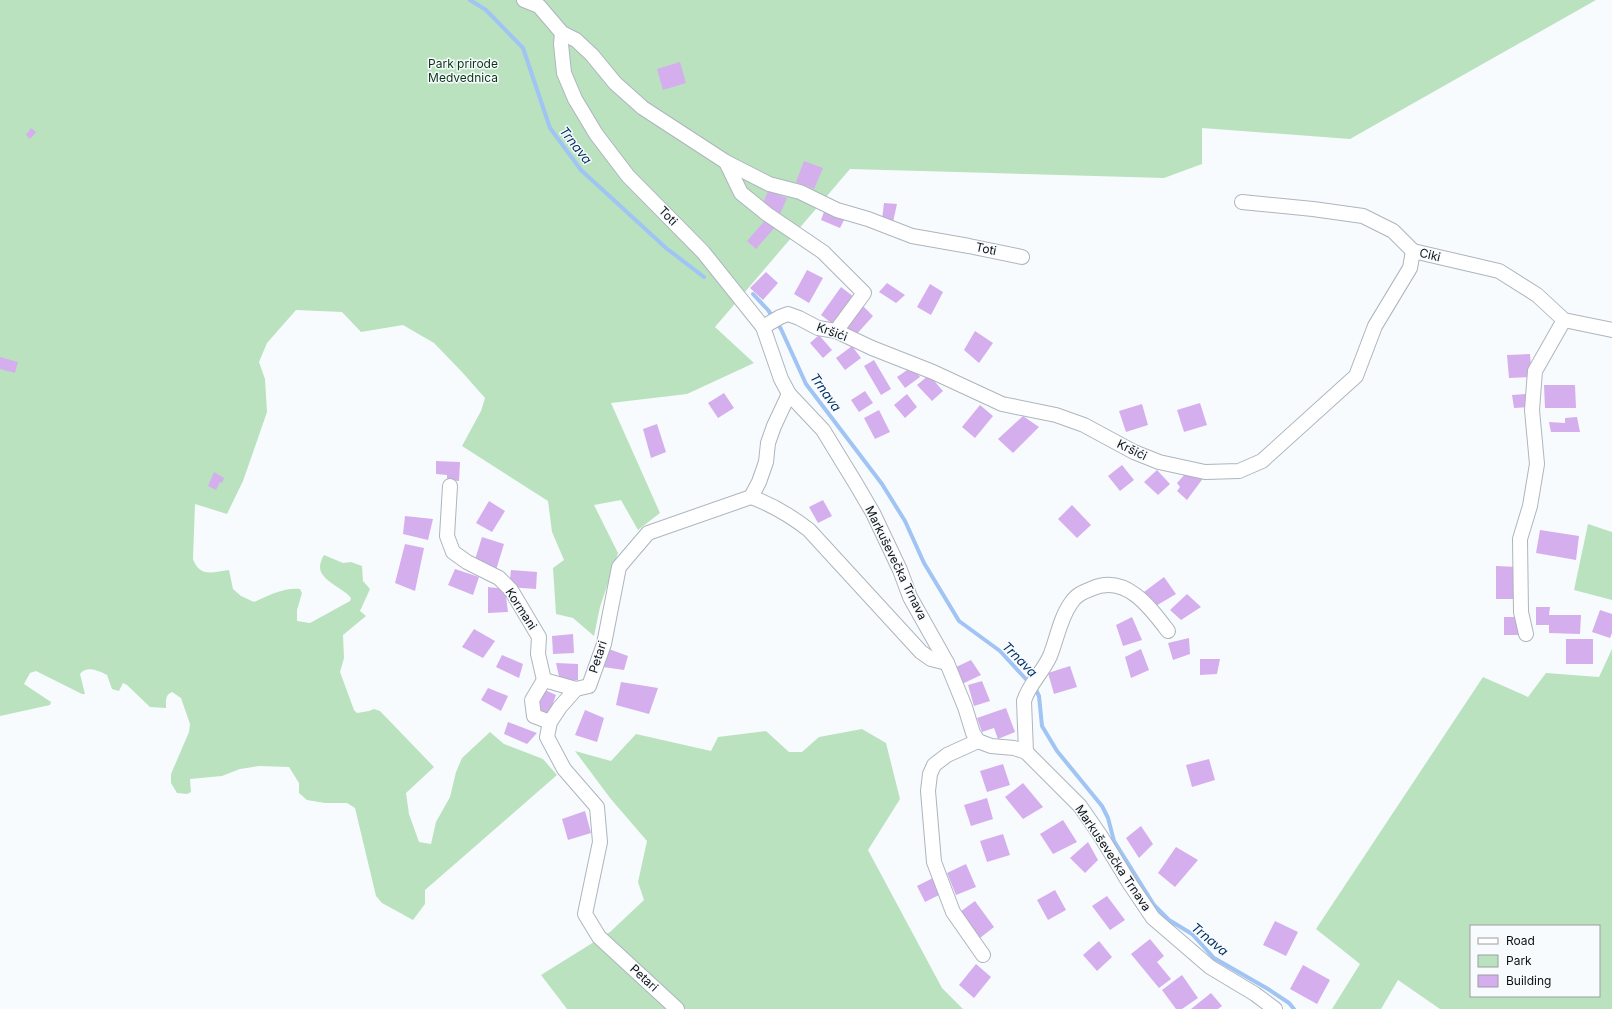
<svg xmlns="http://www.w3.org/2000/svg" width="1612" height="1009" viewBox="0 0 1612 1009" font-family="Inter,sans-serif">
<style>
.green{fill:#bae2bf;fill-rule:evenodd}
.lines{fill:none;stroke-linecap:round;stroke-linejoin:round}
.stream{stroke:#a0c4f3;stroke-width:4}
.building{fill:#d5aeed}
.minor-casing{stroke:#adb5bd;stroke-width:16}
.minor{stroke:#fff;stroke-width:14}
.labels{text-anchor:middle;stroke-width:3;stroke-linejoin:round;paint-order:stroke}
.park-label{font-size:12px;fill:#083615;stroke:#f8fbfe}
.street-label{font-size:12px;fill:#0f1215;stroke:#f8fbfe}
.water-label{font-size:13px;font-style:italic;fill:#013062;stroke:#f8fbfe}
</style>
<rect width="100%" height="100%" fill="#f8fbfe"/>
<!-- green -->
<g class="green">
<path d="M 0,0 L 1596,0 L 1350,139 L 1202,128 L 1202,164 L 1164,178 L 850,169 L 715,327 L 754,363 L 687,394 L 611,403 L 660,513 L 638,530 L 621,500 L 594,505 L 618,553 L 600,607 L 594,636 L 573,618 L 556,614 L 553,568 L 564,560 L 552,532 L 548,501 L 462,446 L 481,411 L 485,398 L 462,372 L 434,343 L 403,325 L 361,332 L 342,312 L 296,310 L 267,343 L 259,362 L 265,379 L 267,412 L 243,481 L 227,514 L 195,504 L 193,559 C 200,578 213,572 229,570 L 233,589 L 241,596 L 254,602 C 267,596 285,587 300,589 L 302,593 L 297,610 L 297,621 L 310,623 L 350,601 L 351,598 C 344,588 320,581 320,567 C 320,563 322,558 324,555 L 343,563 L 351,562 L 362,566 L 363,581 L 370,589 L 360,611 L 366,616 L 343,635 L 344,658 L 340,672 L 354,710 L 357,713 L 369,711 L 374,709 L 380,711 L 434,767 L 406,793 L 409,814 L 419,842 L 431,844 L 436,822 L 450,797 L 456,772 L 462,758 L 490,732 L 504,744 L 543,759 L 557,775 L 425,890 L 425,904 L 413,920 L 382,903 L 376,896 L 355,808 L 347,803 L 325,803 L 307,800 L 299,793 L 299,783 L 289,767 L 259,766 L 240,769 L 222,776 L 190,779 L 191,792 L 187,794 L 177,793 L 171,783 L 171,774 L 189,732 L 190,724 L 181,698 L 172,692 C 165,695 166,701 166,708 L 150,707 L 127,685 L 123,683 L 119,691 L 112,689 L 107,675 C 99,671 87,665 80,674 L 85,694 L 82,694 L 36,671 L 30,673 L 24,684 L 51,702 L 50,705 L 0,716 Z"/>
<polygon points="1588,524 1612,532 1612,600 1574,590"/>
<path d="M 1612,649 L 1612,1009 L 1440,1009 L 1398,980 L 1381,1009 L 1332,1009 L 1360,964 L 1316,929 L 1483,677 L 1528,697 L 1546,673 L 1599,677 ZM 1471,926 L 1599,926 L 1599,996 L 1471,996 Z"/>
<polygon points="862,729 886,743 900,799 868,850 942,988 963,1009 567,1009 541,975 610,932 644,900 638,882 647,841 610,798 575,751 611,761 636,734 711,751 718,737 766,731 789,752 802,752 819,737"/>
</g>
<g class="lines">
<!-- stream -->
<g class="stream">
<polyline points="470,0 486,10 523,48 550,128 581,170 666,248 704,277"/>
<polyline points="753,294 768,310 781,329 806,384 882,484 905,521 924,563 959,621 1000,651 1036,690 1039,696 1042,726 1057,751 1102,806 1108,818 1114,841 1154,905 1169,920 1192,934 1214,958 1268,989 1289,1003 1294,1009"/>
</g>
</g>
<!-- building -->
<g class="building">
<polygon points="680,62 686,83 663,90 657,69"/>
<polygon points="31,128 36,132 30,139 26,135"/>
<polygon points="804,161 823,168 814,189 796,182"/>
<polygon points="768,191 787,198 780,214 762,206"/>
<polygon points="884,203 897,204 893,222 882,220"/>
<polygon points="824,212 844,220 840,228 821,220"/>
<polygon points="767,218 776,226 756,249 747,241"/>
<polygon points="807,270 823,278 809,303 794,294"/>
<polygon points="766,272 778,283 763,300 750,288"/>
<polygon points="887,283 905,295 896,303 879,292"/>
<polygon points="930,284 943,292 931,315 917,307"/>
<polygon points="841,287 854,297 834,325 821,315"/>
<polygon points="863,306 873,316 855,336 845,326"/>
<polygon points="975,331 993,343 979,363 964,350"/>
<polygon points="819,335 832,350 823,358 810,343"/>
<polygon points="852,346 861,358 845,370 836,358"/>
<polygon points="1530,354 1532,377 1509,378 1507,355"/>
<polygon points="0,357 18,362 15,373 0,369"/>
<polygon points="874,360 891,389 881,395 864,366"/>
<polygon points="913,366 920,377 905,388 897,377"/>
<polygon points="929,375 943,391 932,401 917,385"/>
<polygon points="1544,385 1575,385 1576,408 1545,408"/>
<polygon points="865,391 873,403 859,412 851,400"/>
<polygon points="724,393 734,408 718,418 708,403"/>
<polygon points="907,394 917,407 905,418 894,405"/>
<polygon points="1527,394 1528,407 1514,408 1512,395"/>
<polygon points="1200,403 1207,425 1184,432 1177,410"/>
<polygon points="1142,404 1148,425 1126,432 1119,411"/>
<polygon points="980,405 993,416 975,438 962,427"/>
<polygon points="879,410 890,432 875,439 864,418"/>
<polygon points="1023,416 1039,427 1013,453 998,439"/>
<polygon points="1577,417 1580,432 1551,432 1549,422 1565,423 1565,418"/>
<polygon points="657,424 666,452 651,458 643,429"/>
<polygon points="436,461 460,462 459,481 447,480 447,475 436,474"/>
<polygon points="1122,465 1134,480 1120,491 1108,476"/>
<polygon points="1157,470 1170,484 1158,495 1144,482"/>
<polygon points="214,472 224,478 222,483 220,482 216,490 208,486"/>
<polygon points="1186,473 1204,477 1187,500 1177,491 1180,487 1177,483"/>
<polygon points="823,500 832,516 818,523 809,507"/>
<polygon points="489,501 505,511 492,532 476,523"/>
<polygon points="1072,505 1091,525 1077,538 1058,519"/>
<polygon points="405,516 433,519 428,540 403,534"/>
<polygon points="1540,530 1579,536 1576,560 1536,553"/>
<polygon points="482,537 504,544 496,570 474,563"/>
<polygon points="405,544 424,548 415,591 395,583"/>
<polygon points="1496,566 1518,567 1518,599 1496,599"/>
<polygon points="455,569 479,577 473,595 448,585"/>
<polygon points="511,570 537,572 536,589 509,587"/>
<polygon points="1164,577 1176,594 1154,607 1144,592"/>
<polygon points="488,587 505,589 508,612 488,613"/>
<polygon points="1187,594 1201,607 1181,620 1170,610"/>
<polygon points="1536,607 1550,607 1549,615 1581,615 1580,634 1549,633 1549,625 1536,625"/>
<polygon points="1600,610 1612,614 1612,633 1610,638 1592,632"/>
<polygon points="1132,617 1142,640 1123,646 1116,625"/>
<polygon points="1504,617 1521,617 1522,635 1504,635"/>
<polygon points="474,629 495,641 483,658 462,647"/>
<polygon points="573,634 574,653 553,654 552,636"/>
<polygon points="1189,638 1190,654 1173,660 1168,643"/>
<rect x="1566" y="639" width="27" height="25"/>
<polygon points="609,649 628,656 624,670 603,667"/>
<polygon points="1141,649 1149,670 1131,678 1125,657"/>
<polygon points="502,655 523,664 519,678 496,667"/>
<polygon points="1200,659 1220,659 1217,674 1200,675"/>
<polygon points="971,660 981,675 962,684 954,668"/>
<polygon points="556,663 578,664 578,680 560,681"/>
<polygon points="1070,666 1077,687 1054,694 1048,673"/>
<polygon points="982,681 990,701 974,706 968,685"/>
<polygon points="621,682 658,688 649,714 616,705"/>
<polygon points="488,688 508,696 501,711 481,700"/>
<polygon points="545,690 556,695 548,717 536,712"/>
<polygon points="1006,708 1015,732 998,739 994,728 982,732 977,718"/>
<polygon points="585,710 604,718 597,742 575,735"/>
<polygon points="508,722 537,733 527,744 504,734"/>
<polygon points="1209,759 1215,780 1192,787 1186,765"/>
<polygon points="1003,764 1010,785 987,792 980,771"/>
<polygon points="1023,783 1043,807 1023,819 1005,797"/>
<polygon points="987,798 993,819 971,826 964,805"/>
<polygon points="585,811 591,833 568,840 562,819"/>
<polygon points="1063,820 1077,842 1053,854 1040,834"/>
<polygon points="1141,826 1153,844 1139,858 1126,838"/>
<polygon points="1003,834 1010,855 987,862 980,841"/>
<polygon points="1088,842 1098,860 1085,873 1070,858"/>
<polygon points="1176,847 1198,860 1175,887 1158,873"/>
<polygon points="966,864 976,887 956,895 947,873"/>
<polygon points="935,877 943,893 925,902 917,886"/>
<polygon points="1055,890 1066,910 1048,920 1037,900"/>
<polygon points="1107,896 1125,920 1110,930 1092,906"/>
<polygon points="975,901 994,927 980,938 960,912"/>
<polygon points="1275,921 1298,932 1286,956 1263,945"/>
<polygon points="1150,939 1164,956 1157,962 1171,979 1159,988 1131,954"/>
<polygon points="1099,941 1112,957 1097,971 1083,955"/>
<polygon points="976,964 991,977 974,998 959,985"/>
<polygon points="1303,965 1330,980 1317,1004 1290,989"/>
<polygon points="1182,975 1198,998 1182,1009 1176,1009 1162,990"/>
<polygon points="1211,993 1222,1006 1218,1009 1191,1009"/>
</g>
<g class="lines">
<!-- minor casing -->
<g class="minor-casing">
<g id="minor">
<polyline points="524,0 539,6 562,33 576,40 592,55 615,83 643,108 726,162 741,193 767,214 823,252 864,293 836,331"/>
<polyline points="562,33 561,44 564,73 575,99 596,134 628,176 703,252 763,327 781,379 789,394 823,430 856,484 873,513 900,570 910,597 947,663 965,707 973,733 978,741 991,746 1014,748 1026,752 1080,806 1100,835 1130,884 1153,918 1210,967 1255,994 1275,1009"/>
<polyline points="726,162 769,184 800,192 837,210 868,219 912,236 969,246 1022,257"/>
<polyline points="1242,202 1313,209 1363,216 1393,231 1413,251 1499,271 1537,295 1564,320 1612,330"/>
<polyline points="763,327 780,317 788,314 799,318 818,328 836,331 872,348 933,372 1002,404 1056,415 1084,425 1134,452 1159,462 1205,472 1239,471 1262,461 1356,376 1375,326 1410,268 1413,251"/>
<polyline points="450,486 447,536 453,552 467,562 499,578 511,590 539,637 538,654 544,680 576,689"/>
<path d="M 751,497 C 773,505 791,516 809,530 L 921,652 L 931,659 L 947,663"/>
<polyline points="1526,634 1521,612 1520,539 1530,506 1537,464 1532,410 1535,371 1564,320"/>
<polyline points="544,680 532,700 534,716 550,722"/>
<polyline points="978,741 947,755 934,765 930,774 928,791 934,862 953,912 983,955"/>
<path d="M 1026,752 L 1024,701 C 1029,684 1043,672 1050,656 C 1057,639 1060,618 1071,603 C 1076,595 1083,592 1091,589 C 1125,573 1150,607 1168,631"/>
<polyline points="677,1009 599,937 585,914 600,842 597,807 564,769 547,737 550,722 560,707 576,689 589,686 604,644 619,567 648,533 751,497 759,482 766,462 768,443 774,426 789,394"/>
</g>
</g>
<!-- minor -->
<use href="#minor" class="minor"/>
</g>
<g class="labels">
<!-- park labels -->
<g class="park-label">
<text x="463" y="68">Park prirode<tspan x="463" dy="14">Medvednica</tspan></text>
</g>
<!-- street labels -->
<g class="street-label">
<text transform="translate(668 216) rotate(46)" y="4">Toti</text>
<text transform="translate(986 249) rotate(12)" y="4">Toti</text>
<text transform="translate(1430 255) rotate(13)" y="4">Ciki</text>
<text transform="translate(832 332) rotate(20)" y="4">Kršići</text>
<text transform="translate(1132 450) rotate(26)" y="4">Kršići</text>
<text transform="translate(896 563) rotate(64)" y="4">Markuševečka Trnava</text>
<text transform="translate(521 609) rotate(57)" y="4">Kormani</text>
<text transform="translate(598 657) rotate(-72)" y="4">Petari</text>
<text transform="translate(1113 858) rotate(56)" y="4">Markuševečka Trnava</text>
<text transform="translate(644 978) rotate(43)" y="4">Petari</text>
</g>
<!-- water labels -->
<g class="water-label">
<text transform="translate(576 145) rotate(52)" y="5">Trnava</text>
<text transform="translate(826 392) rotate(55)" y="5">Trnava</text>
<text transform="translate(1020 659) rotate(45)" y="5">Trnava</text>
<text transform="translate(1210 939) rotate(40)" y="5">Trnava</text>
</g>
</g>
<!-- legend -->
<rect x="1470" y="925" width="130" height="72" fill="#f8fbfe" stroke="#9b9ea1"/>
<rect x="1478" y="938" width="20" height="6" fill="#ffffff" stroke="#9b9ea1"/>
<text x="1506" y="945" font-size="12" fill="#0f1215">Road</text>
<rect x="1478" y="955" width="20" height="12" fill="#bae2bf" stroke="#9b9ea1"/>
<text x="1506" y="965" font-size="12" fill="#0f1215">Park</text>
<rect x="1478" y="975" width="20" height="12" fill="#d5aeed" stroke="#9b9ea1"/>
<text x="1506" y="985" font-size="12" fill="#0f1215">Building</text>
</svg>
